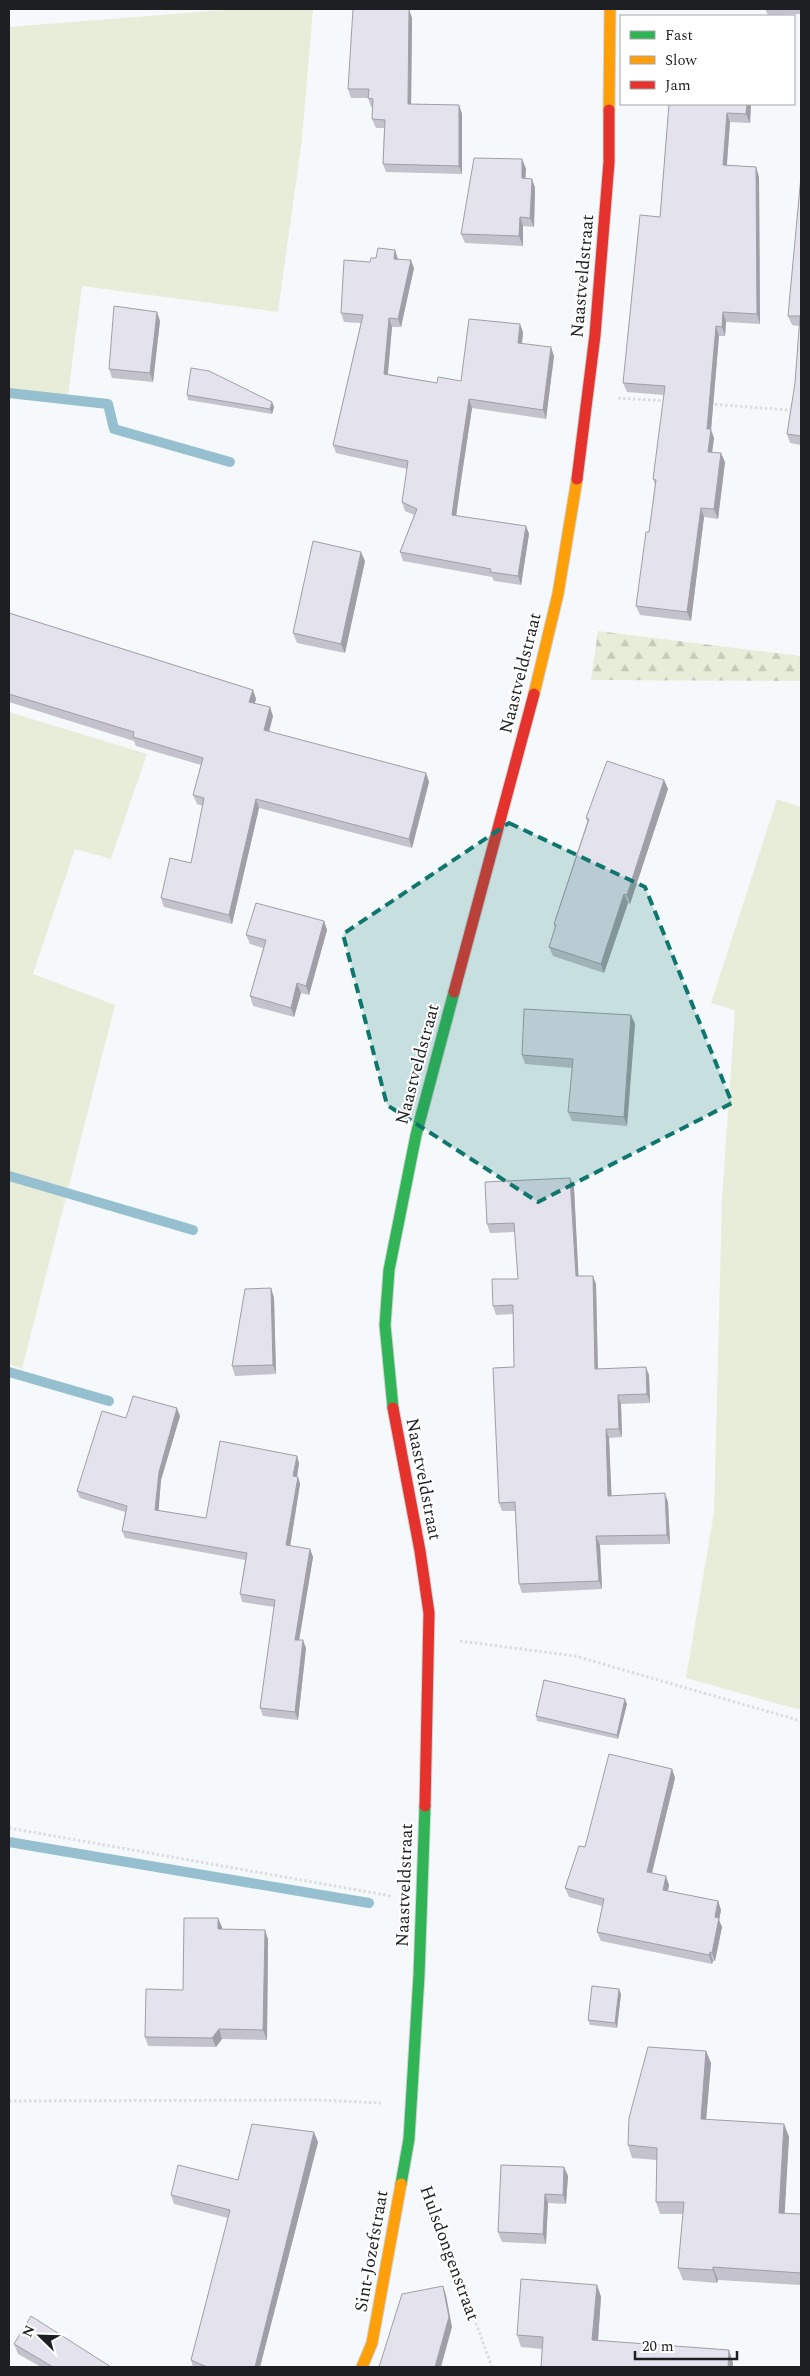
<svg xmlns="http://www.w3.org/2000/svg" width="810" height="2376" viewBox="0 0 810 2376" font-family="Spectral,serif">
<style>
.green{fill:#e7edd9}
.forest{fill:url(#forest-firs)}
.lines{fill:none;stroke-linecap:round;stroke-linejoin:round}
.stream{stroke:#96c0cf;stroke-width:10}
.fast-casing{stroke:#d1d3d6;stroke-width:13}
.slow-casing{stroke:#d1d3d6;stroke-width:13}
.jam-casing{stroke:#d1d3d6;stroke-width:13}
.path{stroke:#dcddde;stroke-width:3;stroke-dasharray:2.5 2.5;stroke-linecap:butt}
.fast{stroke:#30b455;stroke-width:11}
.slow{stroke:#ff9f0a;stroke-width:11}
.jam{stroke:#e5322d;stroke-width:11}
.wall{fill:#c4c2cc}
.shaded-wall{fill:#a09ea6}
.building{fill:#e4e2ed;stroke:#a09ea6}
.marked{fill:#0f766e;fill-opacity:0.2;stroke:#0f766e;stroke-width:4;stroke-dasharray:10 6;stroke-linejoin:round}
.labels{text-anchor:middle;stroke-width:4;stroke-linejoin:round;paint-order:stroke}
.street-label{font-size:18px;fill:#1d1f22;stroke:#fff}
</style>
<defs>
<pattern id="forest-firs" width="22" height="20" patternUnits="userSpaceOnUse" patternTransform="scale(1.25)"><rect width="22" height="20" fill="#e7edd9"/><path d="M5 1l3.5 6h-7zM16 11l3.5 6h-7z" fill="#c6cbba"/></pattern>
</defs>
<rect width="100%" height="100%" fill="#f6f9fc"/>
<!-- green -->
<g class="green">
<polygon points="236,9 313,9 302,139 278,312 82,286 67,403 9,398 9,27"/>
<polygon points="9,712 147,754 111,859 75,849 33,974 115,1005 22,1369 9,1364"/>
<polygon points="777,799 801,807 801,1710 686,1678 714,1512 722,1199 735,1010 711,1003"/>
</g>
<!-- forest -->
<polygon class="forest" points="598,631 801,656 801,681 591,680"/>
<g class="lines">
<!-- stream -->
<g class="stream">
<polyline points="9,393 108,404 114,429 230,462"/>
<polyline points="9,1176 193,1230"/>
<polyline points="9,1372 109,1401"/>
<polyline points="9,1842 369,1903"/>
</g>
<!-- fast casing -->
<g class="fast-casing">
<g id="fast">
<polyline points="393,1408 385,1325 389,1270 416,1135 454,992"/>
<polyline points="401,2184 409,2139 419,1975 425,1806"/>
</g>
</g>
<!-- slow casing -->
<g class="slow-casing">
<g id="slow">
<polyline points="609,110 610,9"/>
<polyline points="534,694 558,594 577,479"/>
<polyline points="362,2367 372,2343 401,2184"/>
</g>
</g>
<!-- jam casing -->
<g class="jam-casing">
<g id="jam">
<polyline points="577,479 595,335 609,162 609,110"/>
<polyline points="454,992 534,694"/>
<polyline points="393,1408 420,1551 429,1613 425,1806"/>
</g>
</g>
<!-- path -->
<g class="path">
<polyline points="618,398 667,401"/>
<polyline points="710,404 801,411"/>
<polyline points="460,1641 575,1656 801,1721"/>
<polyline points="9,1828 391,1896"/>
<polyline points="9,2101 318,2100 381,2103"/>
<polyline points="431,2201 492,2367"/>
</g>
<!-- fast -->
<use href="#fast" class="fast"/>
<!-- slow -->
<use href="#slow" class="slow"/>
<!-- jam -->
<use href="#jam" class="jam"/>
</g>
<!-- wall -->
<g class="wall">
<polygon points="765,9 801,9 801,14 768,15"/>
<polygon points="412,18 411,104 459,105 462,114 462,174 386,172 383,164 384,128 376,128 372,119 373,107 371,107 368,98 351,98 348,89"/>
<polygon points="669,104 751,104 750,123 730,122 727,165 756,167 759,177 760,324 726,322 725,336 719,336 711,430 714,438 712,452 725,462 718,519 704,517 691,621 640,615 636,606 649,532 655,485 653,479 664,395 627,392 623,383 660,217"/>
<polygon points="522,159 526,169 525,178 532,179 535,188 534,227 523,226 523,246 465,243 461,234"/>
<polygon points="801,176 801,445 790,443 787,434 795,383 799,326 792,325 788,316"/>
<polygon points="376,258 398,259 414,268 401,327 392,327 388,374 437,383 461,381 523,332 522,344 554,356 546,419 472,408 462,474 456,516 526,526 529,534 521,585 494,581 492,577 403,561 400,552 414,515 405,511 402,502 407,469 336,453 333,445 361,323 344,322 341,313 370,262"/>
<polygon points="160,321 153,382 112,378 109,369"/>
<polygon points="187,395 272,402 274,407 272,414 188,400"/>
<polygon points="365,561 345,653 297,643 293,633"/>
<polygon points="9,613 253,690 256,699 255,703 273,716 269,732 426,773 429,782 412,848 259,808 232,924 164,907 161,898 191,863 203,806 197,804 193,795 201,765 136,746 134,741 9,702"/>
<polygon points="664,780 668,789 630,904 628,903 604,973 553,956 549,947 555,929 554,924 587,822 586,818"/>
<polygon points="324,921 327,930 309,995 301,993 294,1017 253,1006 250,996 263,948 250,944 246,935"/>
<polygon points="631,1015 635,1024 627,1126 572,1121 568,1112 573,1068 525,1064 522,1055"/>
<polygon points="570,1178 574,1187 578,1276 596,1284 598,1369 649,1375 650,1403 621,1404 622,1437 609,1438 611,1496 668,1502 670,1544 600,1545 602,1589 522,1593 519,1584 515,1511 502,1511 499,1503 514,1367 513,1314 496,1315 493,1306 518,1279 515,1232 490,1233 487,1224"/>
<polygon points="271,1288 274,1298 276,1374 235,1376 232,1366"/>
<polygon points="180,1416 161,1480 158,1511 206,1518 297,1456 299,1463 297,1477 298,1477 300,1484 290,1546 310,1549 313,1557 299,1640 306,1648 298,1720 263,1716 260,1708 274,1607 242,1602 240,1594 245,1560 125,1538 122,1531 125,1512 80,1498 77,1491 126,1418"/>
<polygon points="627,1704 618,1739 537,1721 536,1716"/>
<polygon points="672,1769 675,1778 652,1873 669,1885 668,1891 718,1901 721,1910 719,1920 722,1927 715,1961 713,1961 712,1964 601,1941 597,1932 602,1906 569,1897 565,1888 585,1847"/>
<polygon points="222,1927 222,1929 268,1939 267,2040 222,2039 216,2047 148,2046 145,2037 183,1990"/>
<polygon points="621,1994 617,2028 590,2025 588,2020"/>
<polygon points="706,2051 711,2063 706,2120 784,2124 789,2137 784,2213 801,2214 801,2285 718,2280 717,2283 683,2280 678,2268 683,2214 660,2214 656,2202 657,2160 632,2158 628,2145"/>
<polygon points="318,2142 260,2367 193,2367 191,2360 228,2218 174,2204 171,2195 238,2180"/>
<polygon points="564,2167 568,2176 566,2204 548,2203 546,2244 502,2242 498,2232"/>
<polygon points="597,2285 601,2297 598,2341 729,2350 733,2363 733,2367 541,2367 542,2349 521,2347 517,2335"/>
<polygon points="14,2344 111,2367 41,2367 18,2354"/>
</g>
<!-- shaded-wall -->
<g class="shaded-wall">
<polygon points="409,9 412,18 411,112 408,104"/>
<polygon points="747,104 751,104 750,123 746,114"/>
<polygon points="459,105 462,114 462,174 459,166"/>
<polygon points="727,113 730,122 726,174 723,165"/>
<polygon points="522,159 526,169 525,187 522,178"/>
<polygon points="756,167 759,177 760,324 757,314"/>
<polygon points="532,179 535,188 534,227 530,218"/>
<polygon points="520,217 523,226 523,246 519,236"/>
<polygon points="395,250 398,259 397,267 394,259"/>
<polygon points="411,260 414,268 401,327 398,319"/>
<polygon points="157,312 160,321 153,382 150,373"/>
<polygon points="723,312 726,322 725,336 722,327"/>
<polygon points="389,318 392,327 387,382 384,374"/>
<polygon points="520,324 523,332 521,351 518,343"/>
<polygon points="716,326 719,336 711,430 714,438 711,461 708,452 707,429"/>
<polygon points="551,347 554,356 546,419 543,410"/>
<polygon points="469,399 472,408 462,474 455,524 452,515 459,465"/>
<polygon points="272,402 274,407 272,414 270,409"/>
<polygon points="721,453 725,462 718,519 714,509"/>
<polygon points="701,508 704,517 691,621 687,612"/>
<polygon points="526,526 529,534 521,585 518,576"/>
<polygon points="361,552 365,561 345,653 341,644"/>
<polygon points="253,690 256,699 252,711 249,702"/>
<polygon points="270,707 273,716 267,739 264,730"/>
<polygon points="426,773 429,782 412,848 409,839"/>
<polygon points="664,780 668,789 630,904 627,895"/>
<polygon points="256,799 259,808 232,924 229,915"/>
<polygon points="624,894 628,903 604,973 601,964"/>
<polygon points="324,921 327,930 309,995 306,986"/>
<polygon points="297,983 301,993 294,1017 291,1008"/>
<polygon points="631,1015 635,1024 627,1126 624,1117"/>
<polygon points="570,1178 574,1187 579,1285 576,1276"/>
<polygon points="593,1276 596,1284 598,1378 595,1369"/>
<polygon points="271,1288 274,1298 276,1374 273,1365"/>
<polygon points="646,1367 649,1375 650,1403 647,1394"/>
<polygon points="618,1395 621,1404 622,1437 619,1429"/>
<polygon points="177,1408 180,1416 161,1480 158,1518 155,1510 159,1472"/>
<polygon points="606,1429 609,1438 612,1504 608,1496"/>
<polygon points="297,1456 299,1463 296,1483 293,1476"/>
<polygon points="298,1477 300,1484 289,1553 286,1545"/>
<polygon points="665,1493 668,1502 670,1544 667,1535"/>
<polygon points="596,1536 600,1545 602,1589 599,1581"/>
<polygon points="310,1549 313,1557 298,1647 295,1640"/>
<polygon points="303,1640 306,1648 298,1720 295,1712"/>
<polygon points="625,1699 627,1704 618,1739 617,1735"/>
<polygon points="672,1769 675,1778 650,1881 647,1872"/>
<polygon points="666,1876 669,1885 666,1899 663,1890"/>
<polygon points="718,1901 721,1910 719,1920 722,1927 715,1961 712,1953 715,1917"/>
<polygon points="218,1918 222,1927 221,1938 218,1929"/>
<polygon points="265,1930 268,1939 267,2040 263,2030"/>
<polygon points="710,1952 713,1961 712,1964 709,1955"/>
<polygon points="619,1989 621,1994 617,2028 615,2023"/>
<polygon points="219,2029 222,2039 216,2047 212,2038"/>
<polygon points="706,2051 711,2063 705,2132 701,2119"/>
<polygon points="784,2124 789,2137 784,2226 779,2213"/>
<polygon points="314,2132 318,2142 260,2367 255,2367"/>
<polygon points="564,2167 568,2176 566,2204 563,2195"/>
<polygon points="545,2194 548,2203 546,2244 543,2234"/>
<polygon points="713,2267 718,2280 717,2283 713,2270"/>
<polygon points="597,2285 601,2297 597,2353 592,2340"/>
<polygon points="443,2286 446,2295 452,2327 441,2367 435,2367"/>
<polygon points="729,2350 733,2363 733,2367 728,2367"/>
</g>
<!-- building -->
<g class="building">
<polygon points="353,9 409,9 408,104 459,105 459,166 383,164 385,120 372,119 373,99 368,98 369,89 348,89"/>
<polygon points="669,104 747,104 746,114 727,113 723,165 756,167 757,314 723,312 722,327 716,326 707,429 711,429 708,452 721,453 714,509 701,508 687,612 636,606 646,532 649,532 656,480 653,479 665,386 623,383 640,215 660,217"/>
<polygon points="474,158 522,159 522,178 532,179 530,218 520,217 519,236 461,234"/>
<polygon points="801,176 801,436 787,434 795,383 800,316 788,316"/>
<polygon points="378,248 395,250 394,259 411,260 398,319 389,318 384,374 437,383 438,377 461,381 469,319 520,324 518,343 551,347 543,410 469,399 459,465 452,515 526,526 518,576 490,572 491,569 400,552 417,509 402,502 408,461 333,445 363,315 341,313 344,260 370,262 371,258 376,258"/>
<polygon points="114,306 157,312 150,373 109,369"/>
<polygon points="191,368 209,371 272,402 270,409 187,395"/>
<polygon points="313,541 361,552 341,644 293,633"/>
<polygon points="9,613 253,690 249,702 270,707 264,730 426,773 409,839 256,799 229,915 161,898 170,858 191,863 204,798 193,795 203,758 133,737 134,732 9,694"/>
<polygon points="607,761 664,780 627,895 624,894 601,964 549,947 556,925 554,924 589,819 586,818"/>
<polygon points="256,903 324,921 306,986 297,983 291,1008 250,996 266,940 246,935"/>
<polygon points="524,1009 631,1015 624,1117 568,1112 573,1059 522,1055"/>
<polygon points="570,1178 576,1276 593,1276 595,1369 646,1367 647,1394 618,1395 619,1429 606,1429 608,1496 665,1493 667,1535 596,1536 599,1581 519,1584 515,1502 499,1503 493,1368 514,1367 513,1305 493,1306 492,1279 518,1279 514,1223 487,1224 485,1182"/>
<polygon points="271,1288 273,1365 232,1366 245,1289"/>
<polygon points="133,1396 177,1408 159,1472 155,1510 206,1518 220,1441 297,1456 293,1476 298,1477 286,1545 310,1549 295,1640 303,1640 295,1712 260,1708 275,1600 240,1594 247,1553 122,1531 127,1506 77,1491 102,1411 126,1418"/>
<polygon points="544,1680 625,1699 617,1735 536,1716"/>
<polygon points="609,1754 672,1769 647,1872 666,1876 663,1890 718,1901 715,1917 719,1918 712,1953 710,1952 709,1955 597,1932 604,1899 565,1888 579,1846 585,1847"/>
<polygon points="184,1918 218,1918 218,1929 265,1930 263,2030 219,2029 212,2038 145,2037 146,1989 183,1990"/>
<polygon points="592,1986 619,1989 615,2023 588,2020"/>
<polygon points="648,2047 706,2051 701,2119 784,2124 779,2213 801,2214 801,2273 713,2267 713,2270 678,2268 684,2202 656,2202 657,2148 628,2145 629,2118"/>
<polygon points="252,2124 314,2132 255,2367 207,2367 191,2360 230,2210 171,2195 178,2165 238,2180"/>
<polygon points="501,2165 564,2167 563,2195 545,2194 543,2234 498,2232"/>
<polygon points="521,2279 597,2285 592,2340 729,2350 728,2367 541,2367 543,2337 517,2335"/>
<polygon points="443,2286 449,2317 435,2367 379,2367 402,2294"/>
<polygon points="31,2316 111,2367 53,2367 14,2344"/>
</g>
<!-- marked area -->
<path class="marked" d="M 509,823 L 645,887 L 732,1103 L 538,1202 L 387,1105 L 343,934 Z"/>
<g class="labels">
<!-- street labels -->
<g class="street-label">
<text transform="translate(582 276) rotate(-85)" y="6">Naastveldstraat</text>
<text transform="translate(520 673) rotate(-76)" y="6">Naastveldstraat</text>
<text transform="translate(417 1064) rotate(-75)" y="6">Naastveldstraat</text>
<text transform="translate(424 1479) rotate(79)" y="6">Naastveldstraat</text>
<text transform="translate(404 1885) rotate(-88)" y="6">Naastveldstraat</text>
<text transform="translate(371 2251) rotate(-80)" y="6">Sint-Jozefstraat</text>
<text transform="translate(450 2253) rotate(70)" y="6">Hulsdongenstraat</text>
</g>
</g>
<!-- border -->
<rect width="810" height="2376" fill="none" stroke="#1d1f22" stroke-width="20"/>
<!-- legend -->
<rect x="620" y="15" width="175" height="90" fill="#ffffff" stroke="#a5a5a7"/>
<rect x="630" y="31" width="25" height="8" fill="#30b455" stroke="#a5a5a7"/>
<text x="665" y="40" font-size="15" fill="#1d1f22">Fast</text>
<rect x="630" y="56" width="25" height="8" fill="#ff9f0a" stroke="#a5a5a7"/>
<text x="665" y="65" font-size="15" fill="#1d1f22">Slow</text>
<rect x="630" y="81" width="25" height="8" fill="#e5322d" stroke="#a5a5a7"/>
<text x="665" y="90" font-size="15" fill="#1d1f22">Jam</text>
<!-- north arrow -->
<g transform="translate(40 2336) rotate(293)" stroke="#ffffff" stroke-width="4" paint-order="stroke">
<path d="M0-4L9 19L0 12L-9 19Z" fill="#1d1f22"/>
<text y="-8" font-size="14" font-weight="bold" text-anchor="middle" fill="#1d1f22">N</text>
</g>
<!-- scale -->
<path d="M635 2351v8h102v-8" fill="none" stroke="#1d1f22" stroke-width="2.5"/>
<text x="642" y="2351" font-size="15" fill="#1d1f22" stroke="#ffffff" stroke-width="4" paint-order="stroke">20 m</text>
</svg>
